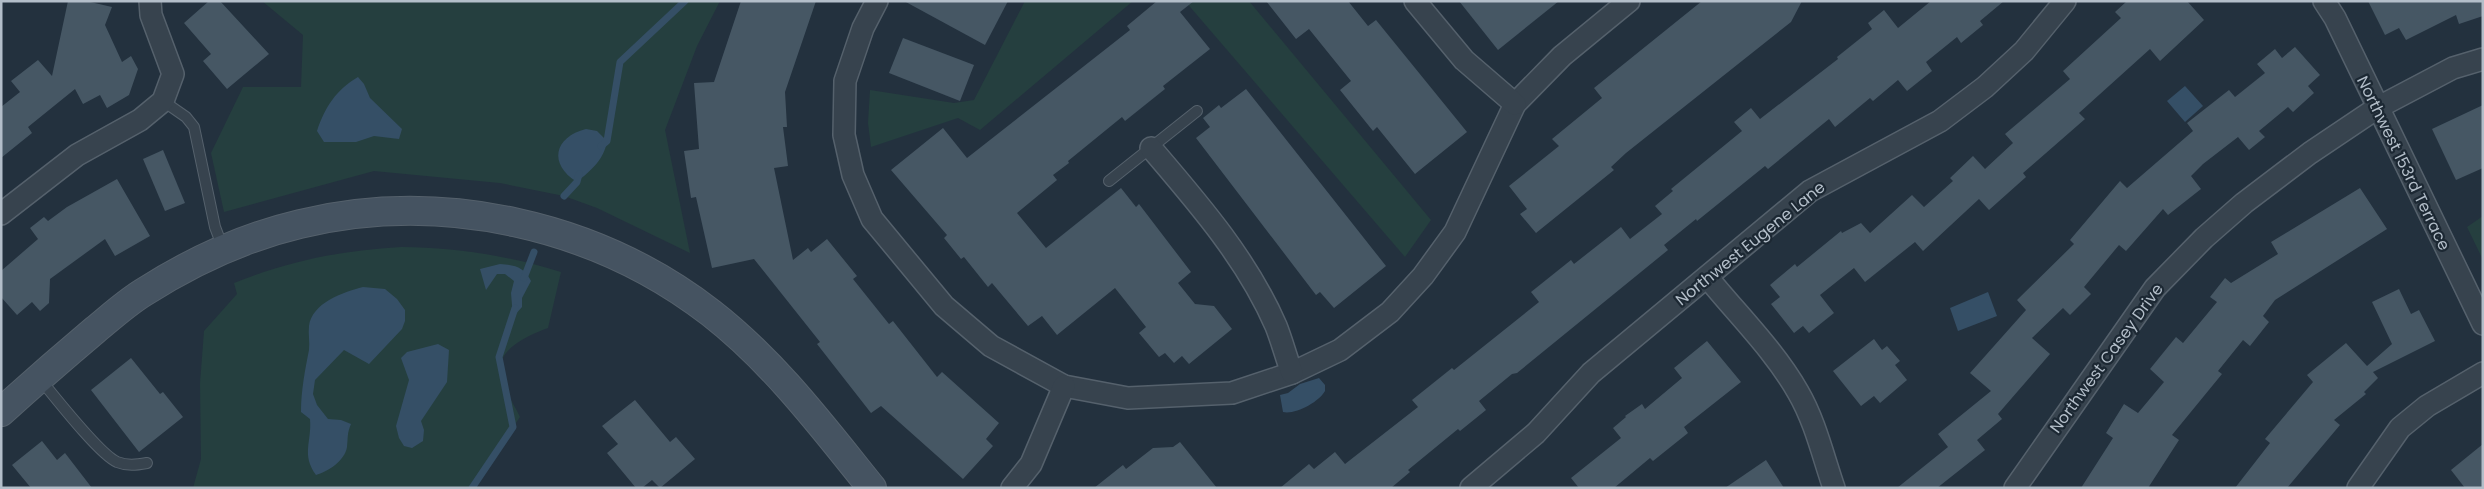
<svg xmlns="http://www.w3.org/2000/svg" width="2484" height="489" viewBox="0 0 2484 489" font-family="Poppins,sans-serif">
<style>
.green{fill:#253f3f}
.water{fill:#354f66}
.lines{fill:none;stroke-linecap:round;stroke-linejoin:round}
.stream{stroke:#354f66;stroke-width:7}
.building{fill:#465764}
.service-casing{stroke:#55616c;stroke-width:12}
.minor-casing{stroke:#55616c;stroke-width:24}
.secondary-casing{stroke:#55616c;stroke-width:30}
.service{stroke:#37434e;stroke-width:10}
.minor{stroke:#37434e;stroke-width:21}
.secondary{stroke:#455361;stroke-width:28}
.labels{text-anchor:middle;stroke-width:4.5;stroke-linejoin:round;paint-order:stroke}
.street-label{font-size:16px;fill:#b3bec9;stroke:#1c2833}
</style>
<rect width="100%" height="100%" fill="#23313e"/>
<!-- green -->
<g class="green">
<polygon points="262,1 720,1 697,46 665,130 690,253 597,208 564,196 500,183 374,171 224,212 211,153 243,87 301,87 303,35"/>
<polygon points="1025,1 1133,1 980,130 958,118 871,147 868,123 870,90 954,103 974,100"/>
<polygon points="1185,1 1249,1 1431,220 1405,257"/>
<polygon points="2483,216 2483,260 2467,227"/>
<path d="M 401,247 C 458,248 506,255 561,272 L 548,328 C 529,335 498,348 500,372 C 500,383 515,406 520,417 L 474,485 L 470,488 L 193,488 L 201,459 L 200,383 L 204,331 L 237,294 L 234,283 C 292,260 339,251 401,247 Z"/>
</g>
<!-- water -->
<g class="water">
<path d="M 358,77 L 364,84 L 370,98 L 402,129 L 399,139 L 374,136 L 356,142 L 324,142 L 317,131 C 325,107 336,90 358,77 Z"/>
<polygon points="2185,86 2203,106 2185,122 2167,101"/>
<path d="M 586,129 L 597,131 L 607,141 C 604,160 591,170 577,182 C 548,164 554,137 586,129 Z"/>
<path d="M 500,264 C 515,265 524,267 531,281 L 522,298 L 522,307 L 513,317 L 511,293 L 514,281 L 505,274 L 497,274 L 486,290 L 480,269 Z"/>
<path d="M 363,287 L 385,289 L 397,299 L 405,310 L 405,321 L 402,329 L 369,364 L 344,350 L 315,380 L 313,394 L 317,405 L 328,419 L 341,420 L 351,424 C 347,433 348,438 347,447 C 345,461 327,472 316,475 C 301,454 312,442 310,419 L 301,412 C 301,391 305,370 309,350 C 310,342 308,334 309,326 C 312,303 343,292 363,287 Z"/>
<polygon points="1988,292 1997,316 1958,331 1950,308"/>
<polygon points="438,344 449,350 447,382 421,421 424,430 423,441 412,448 404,446 399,438 396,426 409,380 401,358 407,352"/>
<path d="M 1319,378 L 1325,385 L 1325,391 C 1319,402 1295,415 1283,412 L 1280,395 L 1288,393 L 1300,384 Z"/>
</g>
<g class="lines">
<!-- stream -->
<g class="stream">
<polyline points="601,146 607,141 620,62 685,1"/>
<polyline points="564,196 577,182 579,174"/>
<polyline points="524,278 534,252"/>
<polyline points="472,488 513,427 499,357 515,308"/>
</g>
</g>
<!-- building -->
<g class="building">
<polygon points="68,1 86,1 112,7 105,25 122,62 131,56 138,69 129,95 107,108 100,95 83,104 75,89 28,127 32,133 1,158 1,107 20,92 11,81 38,60 52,76"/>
<polygon points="209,1 220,1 269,54 227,89 203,61 211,54 184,23"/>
<polygon points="741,1 816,1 785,92 787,127 783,127 788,166 774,168 793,260 808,248 811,252 827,239 857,276 853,279 889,324 893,321 937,377 942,372 999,423 986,439 993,446 963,479 881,406 871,413 817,344 820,342 754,259 712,268 696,197 691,198 684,151 699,149 694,83 714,82"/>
<polygon points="904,1 1008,1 985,45"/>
<polygon points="1157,1 1194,1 1180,12 1210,49 1163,86 1165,89 1125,121 1122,117 1068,161 1069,163 1053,175 1057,180 1017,213 1046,248 1121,188 1136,207 1139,204 1191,272 1178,283 1195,304 1214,306 1232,329 1189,364 1182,356 1174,363 1165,353 1159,357 1139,333 1146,327 1115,288 1057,335 1042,316 1028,326 992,283 988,287 964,257 961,259 944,238 947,235 891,170 943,128 967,158 1130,30 1127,26"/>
<polygon points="1266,1 1348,1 1368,26 1376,20 1467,132 1415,174 1377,127 1373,131 1340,90 1351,81 1309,29 1296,39"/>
<polygon points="1459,1 1559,1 1498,50"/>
<polygon points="1702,1 1802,1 1791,22 1626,153 1611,167 1614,170 1536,233 1520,214 1527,209 1509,186 1559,146 1552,139 1602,98 1594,88"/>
<polygon points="1931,1 2004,1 1980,21 1983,25 1961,43 1957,37 1926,62 1932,71 1907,91 1898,80 1873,101 1870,98 1835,127 1829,119 1768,169 1765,166 1697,221 1696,219 1664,245 1668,250 1517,373 1512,374 1479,401 1486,410 1460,431 1458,429 1408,470 1410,472 1391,488 1280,488 1309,464 1314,469 1335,452 1345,464 1418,407 1412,400 1452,368 1454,370 1539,302 1531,292 1571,260 1574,264 1621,227 1630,239 1662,214 1655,206 1673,191 1671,189 1742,131 1734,122 1751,108 1760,119 1838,59 1837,57 1872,29 1868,23 1884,10 1898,28"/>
<polygon points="2127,1 2187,1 2204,20 2160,61 2150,49 2079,113 2085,119 2023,173 2026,177 1989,210 1979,199 1923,251 1915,242 1865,282 1854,268 1820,295 1834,313 1809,333 1803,326 1794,333 1771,304 1780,297 1770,285 1795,264 1797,267 1841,231 1842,233 1861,223 1870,233 1912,195 1924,207 1953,181 1950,178 1973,156 1985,169 2013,143 2005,134 2070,79 2063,71 2121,18 2115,12"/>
<polygon points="2368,1 2483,1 2483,16 2459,24 2456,15 2406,40 2399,28 2385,35"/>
<polygon points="903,38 974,65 960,101 889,73"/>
<polygon points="2295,47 2320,75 2308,86 2314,93 2293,112 2288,107 2259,131 2265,137 2249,150 2238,137 2203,164 2191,176 2201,189 2168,215 2163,209 2126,251 2119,245 2084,287 2091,294 2070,315 2063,308 2032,338 2050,354 1998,414 2002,419 1977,440 1985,450 1937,488 1897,488 1948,447 1938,434 1991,391 1970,373 2026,310 2017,300 2074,244 2070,240 2120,181 2127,188 2193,131 2187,123 2229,90 2235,97 2265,73 2257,64 2275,49 2282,58"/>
<polygon points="1246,89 1386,266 1334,308 1320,292 1316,295 1196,138 1210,127 1203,118 1219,105 1221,108"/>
<polygon points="2483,105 2483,168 2456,180 2432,129"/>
<polygon points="163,150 185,203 165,211 143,159"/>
<polygon points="117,179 150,236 115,256 105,239 50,279 49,303 40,311 32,302 17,315 1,297 1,271 38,239 30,228 44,217 48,221 67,207"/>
<polygon points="2360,188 2387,229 2275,300 2263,316 2269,322 2250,346 2243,340 2218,371 2222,374 2172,435 2179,440 2148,488 2081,488 2113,438 2106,433 2124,404 2138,413 2164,382 2150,369 2176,337 2183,343 2217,302 2210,297 2225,278 2231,283 2278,254 2271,242"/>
<polygon points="2399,289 2411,314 2419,310 2435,341 2373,372 2378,378 2364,392 2366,394 2334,420 2340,425 2287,488 2235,488 2270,443 2265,439 2313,382 2307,375 2346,343 2367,366 2392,344 2372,302"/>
<polygon points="1874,339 1882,350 1887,346 1900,361 1895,365 1907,380 1880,403 1874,396 1861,406 1833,371"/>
<polygon points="1707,341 1741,382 1684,427 1688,433 1653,461 1650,458 1614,488 1579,488 1571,478 1621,438 1613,428 1626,417 1625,416 1642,404 1645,409 1682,378 1674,368"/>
<polygon points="131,358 160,394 163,392 183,417 139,452 91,390"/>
<polygon points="635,400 670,442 676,437 695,459 660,488 652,480 642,488 636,488 607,453 618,444 602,426"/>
<polygon points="42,441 57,460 65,453 92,488 31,488 12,465"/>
<polygon points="1180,442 1217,488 1094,488 1123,465 1126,469 1153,448 1173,447"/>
<polygon points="2483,444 2483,488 2465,488 2451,470"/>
<polygon points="1766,460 1784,488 1725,488"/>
</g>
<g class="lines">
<!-- service casing -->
<g class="service-casing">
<g id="service">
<polyline points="163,101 186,117 194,127 215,227 223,248"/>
<polyline points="1109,181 1197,111"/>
<path d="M 40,379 C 55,397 99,454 117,462 C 127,466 136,465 147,463"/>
</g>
</g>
<!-- minor casing -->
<g class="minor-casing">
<g id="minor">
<polyline points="877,1 863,28 845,81 844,135 853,175 872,219 944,306 991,346 1064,386 1128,398 1232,393 1292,373 1340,350 1390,312 1423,276 1455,232 1515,104 1562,56 1629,1"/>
<polyline points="1415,1 1464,60 1515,104"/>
<polyline points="2324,1 2335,18 2483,324"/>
<path d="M 1151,148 C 1198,203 1247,259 1276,326 C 1282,341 1286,357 1292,373"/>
<polyline points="1,214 77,155 140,120 163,101 173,74 151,15 150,1"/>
<path d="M 1708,278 C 1738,315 1774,350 1798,392 C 1815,421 1823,456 1834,488"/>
<polyline points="1012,488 1031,464 1064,386"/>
<polyline points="1471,488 1536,433 1591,373 1810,191 1940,121 1985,87 2024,51 2065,1"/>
<polyline points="2015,488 2155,288 2204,238 2244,203 2310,153 2377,108 2453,68 2483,59"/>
<polyline points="2358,488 2400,428 2427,406 2483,373"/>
</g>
</g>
<!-- secondary casing -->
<g class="secondary-casing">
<path id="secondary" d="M 1,412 C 32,384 63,357 95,330 C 111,317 126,303 144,292 C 191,262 245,237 300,224 C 441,190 596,224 711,313 C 774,362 822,426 872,488"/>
</g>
<!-- service -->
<use href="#service" class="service"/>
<!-- minor -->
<use href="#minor" class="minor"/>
<!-- secondary -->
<use href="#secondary" class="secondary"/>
</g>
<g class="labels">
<!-- street labels -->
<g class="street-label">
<text transform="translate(2404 163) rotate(64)" y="6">Northwest 153rd Terrace</text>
<text transform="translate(1750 243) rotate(-39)" y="6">Northwest Eugene Lane</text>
<text transform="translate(2106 358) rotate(-54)" y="6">Northwest Casey Drive</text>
</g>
</g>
<!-- border -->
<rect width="2484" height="489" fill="none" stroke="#b3bec9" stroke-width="5"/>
</svg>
